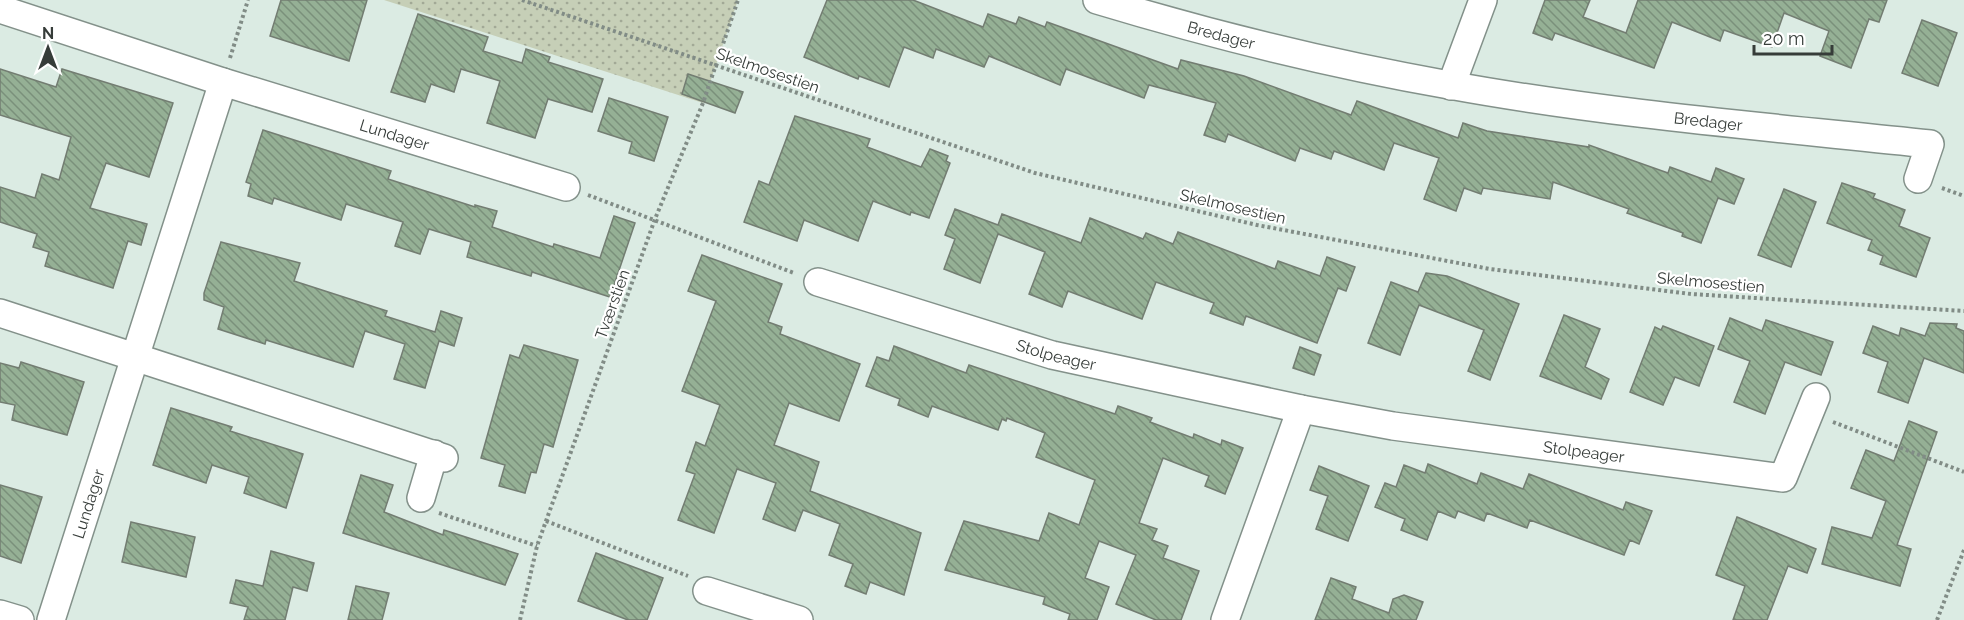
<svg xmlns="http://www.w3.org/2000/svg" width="1964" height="620" viewBox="0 0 1964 620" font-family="Raleway,sans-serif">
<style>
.park{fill:url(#park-dots)}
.building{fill:url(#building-back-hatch);stroke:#737d72;stroke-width:1.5}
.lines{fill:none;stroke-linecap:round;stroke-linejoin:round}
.minor-casing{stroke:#83918a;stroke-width:30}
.path{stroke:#818c86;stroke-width:4;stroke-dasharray:3 3;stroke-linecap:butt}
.minor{stroke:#fff;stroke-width:27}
.labels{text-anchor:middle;stroke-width:4.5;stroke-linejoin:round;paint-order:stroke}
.street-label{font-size:16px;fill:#363c39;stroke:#fff}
</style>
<defs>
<pattern id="park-dots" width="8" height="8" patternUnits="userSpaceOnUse" patternTransform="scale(1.5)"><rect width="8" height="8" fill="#c6cfb7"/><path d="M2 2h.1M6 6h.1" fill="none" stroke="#a2a996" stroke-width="1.8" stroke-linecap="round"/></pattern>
<pattern id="building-back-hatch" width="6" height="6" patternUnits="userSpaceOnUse" patternTransform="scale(1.5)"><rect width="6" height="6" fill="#95b095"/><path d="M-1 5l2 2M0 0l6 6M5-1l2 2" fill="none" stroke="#7a907b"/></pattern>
</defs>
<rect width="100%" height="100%" fill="#dbebe3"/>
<!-- park -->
<polygon class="park" points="384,0 738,0 703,103"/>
<!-- building -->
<g class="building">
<polygon points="281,0 367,0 349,61 270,36"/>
<polygon points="827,0 913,0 983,27 988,14 1016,24 1019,17 1045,27 1047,22 1178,69 1181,60 1244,76 1351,115 1357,101 1458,138 1463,123 1487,131 1589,147 1589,145 1668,173 1670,167 1711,182 1716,168 1744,179 1734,204 1718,198 1701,243 1682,236 1683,233 1627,213 1629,209 1553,182 1550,199 1483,188 1481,194 1464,188 1456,211 1424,199 1439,158 1394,143 1384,170 1334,151 1331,159 1300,148 1295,161 1228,134 1225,142 1204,135 1216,103 1149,85 1144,98 1066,69 1060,85 989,56 984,67 936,49 933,58 904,47 889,87 859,76 858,79 804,57"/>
<polygon points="1545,0 1590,0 1583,17 1626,33 1638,0 1887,0 1879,22 1869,19 1851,68 1820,56 1829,31 1784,13 1772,47 1724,30 1720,41 1672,22 1654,68 1555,33 1552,40 1533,33"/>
<polygon points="418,14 488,37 483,51 522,63 526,49 550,57 548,62 603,79 592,112 548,99 535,138 487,123 500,81 461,69 454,92 431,84 425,102 391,92"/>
<polygon points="1922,20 1957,33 1938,86 1902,73"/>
<polygon points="0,69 56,87 62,69 173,103 149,177 106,163 90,208 147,224 141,245 128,241 113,288 45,266 49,252 33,247 37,234 0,222 0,187 35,198 42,174 59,180 71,137 0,115"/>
<polygon points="688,74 743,92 735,113 682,94"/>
<polygon points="609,98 668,117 654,161 629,153 632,142 598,131"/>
<polygon points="795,116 870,139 867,147 921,167 930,149 948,156 946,161 950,163 929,218 911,212 910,215 873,201 858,241 804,220 797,241 744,222 759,181 769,185"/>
<polygon points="263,130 391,171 388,179 475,207 475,205 497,211 492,227 553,247 554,244 600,258 614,216 635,223 610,297 532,272 531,276 467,257 471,242 429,229 420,254 395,246 403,222 346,204 341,220 274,198 272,204 248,196 251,184 246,182"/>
<polygon points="1842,183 1875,194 1873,198 1905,210 1899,226 1930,238 1916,277 1880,264 1883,256 1868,250 1872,240 1827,223"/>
<polygon points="1784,189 1816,202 1791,267 1758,255"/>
<polygon points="955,209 998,225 1002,214 1081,243 1090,218 1143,239 1146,233 1173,244 1178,232 1275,269 1278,261 1320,276 1327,257 1355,267 1346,291 1338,288 1317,343 1246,316 1243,325 1210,313 1214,303 1156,282 1142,319 1068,291 1062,307 1029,294 1045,252 998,234 980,283 944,269 955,239 945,235"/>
<polygon points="221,242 300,263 294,281 387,311 385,316 435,332 441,311 462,318 454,346 439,341 425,388 394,379 405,344 365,331 353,367 266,340 265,344 218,329 224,307 204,300 204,293"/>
<polygon points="702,255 782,284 768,322 782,327 780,334 860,364 839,421 789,403 774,445 819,462 810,491 921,533 904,595 870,582 866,594 845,586 853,564 829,555 840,524 803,510 795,531 763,519 776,483 737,469 714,533 678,520 695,474 686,471 696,442 705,446 720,405 682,391 716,301 688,291"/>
<polygon points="1426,273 1447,276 1519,304 1490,380 1468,371 1484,330 1419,305 1400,355 1368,343 1391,282 1418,292"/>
<polygon points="1564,315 1600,329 1585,367 1609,379 1601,399 1540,376"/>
<polygon points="1730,318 1762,331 1766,320 1833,342 1821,375 1785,362 1765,414 1734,402 1750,361 1718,349"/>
<polygon points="1930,323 1957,324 1956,328 1964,331 1964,373 1924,358 1908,403 1878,392 1888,362 1863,353 1873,326 1899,336 1901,328 1925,336"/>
<polygon points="1663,326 1714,346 1699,386 1675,377 1663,405 1630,392 1655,327 1661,330"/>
<polygon points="524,345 578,360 553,447 544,444 536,473 531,472 525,493 499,486 505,465 481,458 510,355 519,358"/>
<polygon points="894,346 966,373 969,365 1115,414 1118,406 1152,418 1150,422 1193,438 1194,434 1221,445 1222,440 1243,448 1225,494 1205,486 1209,476 1163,458 1139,523 1157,529 1152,540 1168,546 1163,558 1199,571 1181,620 1156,620 1116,604 1136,555 1099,541 1085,578 1109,587 1097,620 1068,620 1070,614 1043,604 1045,597 945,570 964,521 1039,541 1049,513 1079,525 1095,480 1036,457 1045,433 1007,418 1006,421 1002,419 998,430 932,406 928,417 898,405 900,399 866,386 877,357 889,361"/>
<polygon points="1300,347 1321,355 1314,375 1293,368"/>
<polygon points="21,362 84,382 67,435 12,420 15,405 0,402 0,363 19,368"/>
<polygon points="171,408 232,427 230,431 303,454 286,508 244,493 249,477 212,465 206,483 153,465"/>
<polygon points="1909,421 1937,432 1897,545 1911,549 1900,586 1822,564 1832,527 1872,538 1886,501 1851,488 1866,450 1894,461"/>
<polygon points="1428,464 1477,484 1481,473 1523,489 1529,474 1623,510 1626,502 1652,511 1639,544 1630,540 1624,555 1530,520 1527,528 1487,513 1484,521 1458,511 1455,518 1438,511 1427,540 1401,530 1405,519 1375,507 1385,483 1396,487 1404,465 1425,473"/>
<polygon points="1319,466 1369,486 1348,541 1316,529 1328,496 1310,490"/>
<polygon points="361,475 393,485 384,512 443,535 444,530 518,554 505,585 343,533"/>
<polygon points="0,485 42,497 21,563 0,556"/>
<polygon points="1737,517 1816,549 1807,573 1788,566 1767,620 1733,620 1745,586 1716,575"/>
<polygon points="131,522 195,537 186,577 122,562"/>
<polygon points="271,551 314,563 307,591 293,587 285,620 244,620 248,607 230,603 236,580 263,586"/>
<polygon points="596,553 663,578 647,620 628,620 578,601"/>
<polygon points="1331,578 1356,587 1352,599 1389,613 1393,599 1404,595 1423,602 1416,620 1315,620"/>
<polygon points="356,586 389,593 382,620 348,620"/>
</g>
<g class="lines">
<!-- minor casing -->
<g class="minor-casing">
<g id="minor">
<path id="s1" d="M 1097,0 C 1213,35 1330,64 1449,85 C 1608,114 1769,127 1930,144 L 1918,179"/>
<path id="s2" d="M 0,9 L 223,82 L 566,187"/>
<polyline points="1451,86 1483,0"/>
<path id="s3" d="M 818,282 L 1052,355 L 1301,409 L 1393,426 L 1783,478 L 1816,397"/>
<polyline points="0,313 444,458"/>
<polyline points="421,498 434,454"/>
<polyline points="707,591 799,620"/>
<polyline points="0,614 20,620"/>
<path id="s4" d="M 51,620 L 223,82"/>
<polyline points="1225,620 1301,409"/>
</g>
</g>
<!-- path -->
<g class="path">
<polyline points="522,0 1035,173 1257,225 1490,269 1691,294 1964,311"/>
<polyline points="230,58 248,0"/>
<polyline points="1942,188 1964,196"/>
<polyline points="588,195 794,273"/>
<polyline points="1833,422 1964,472"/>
<polyline points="439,513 537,546"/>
<polyline points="546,521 688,576"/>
<polyline points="520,620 537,546 655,219 703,103 738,0"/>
<polyline points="1937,620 1964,550"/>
</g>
<!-- minor -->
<use href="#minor" class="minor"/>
</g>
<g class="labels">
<!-- street labels -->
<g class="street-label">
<text dy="6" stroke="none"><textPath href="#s1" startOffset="129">Bredager</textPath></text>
<text transform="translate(768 70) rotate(19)" y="6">Skelmosestien</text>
<text dy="6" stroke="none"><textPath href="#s1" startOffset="624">Bredager</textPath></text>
<text dy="6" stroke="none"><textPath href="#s2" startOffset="414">Lundager</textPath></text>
<text transform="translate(1233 206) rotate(13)" y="6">Skelmosestien</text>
<text transform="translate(1711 282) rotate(5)" y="6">Skelmosestien</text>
<text transform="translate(612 304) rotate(-70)" y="6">Tværstien</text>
<text dy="6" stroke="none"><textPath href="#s3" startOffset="249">Stolpeager</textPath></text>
<text dy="6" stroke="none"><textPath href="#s3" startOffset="786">Stolpeager</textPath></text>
<text dy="6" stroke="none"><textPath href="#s4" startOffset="122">Lundager</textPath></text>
</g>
</g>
<!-- north arrow -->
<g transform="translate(48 48)" stroke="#ffffff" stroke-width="4.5" paint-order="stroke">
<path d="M0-4.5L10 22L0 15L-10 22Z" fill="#363c39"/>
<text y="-9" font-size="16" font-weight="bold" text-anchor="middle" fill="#363c39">N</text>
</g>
<!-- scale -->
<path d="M1754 45v9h78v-9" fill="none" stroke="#363c39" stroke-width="3"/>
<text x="1763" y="45" font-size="18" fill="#363c39" stroke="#ffffff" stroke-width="4.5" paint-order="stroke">20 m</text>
</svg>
